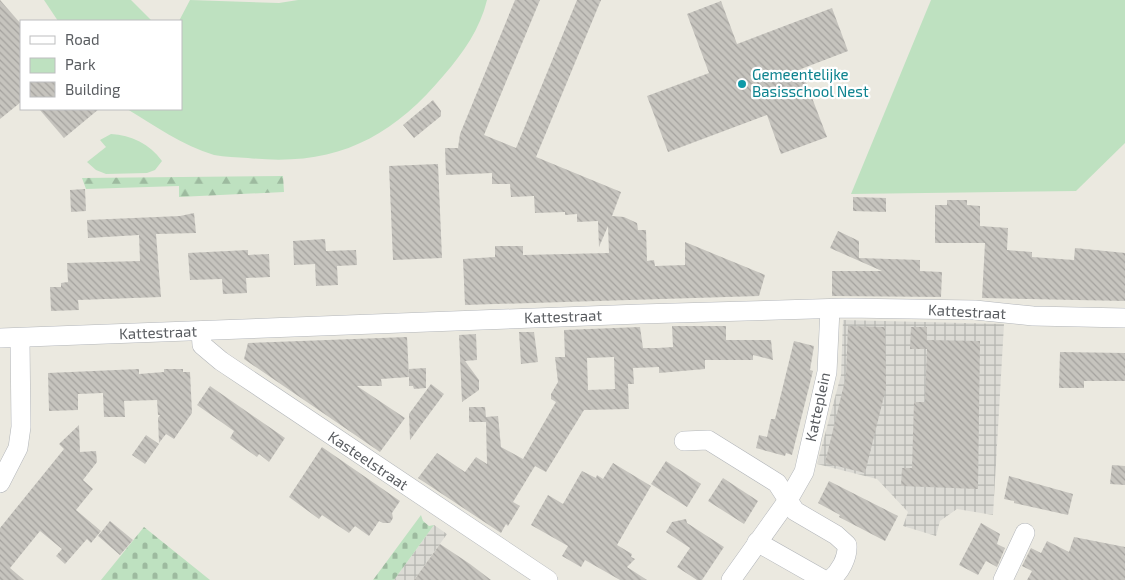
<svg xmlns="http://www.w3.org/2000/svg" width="1125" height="580" viewBox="0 0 1125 580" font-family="'Exo 2',sans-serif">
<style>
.industrial{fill:url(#industrial-grid)}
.green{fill:#bee1c0}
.forest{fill:url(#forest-firs)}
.cemetery{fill:url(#cemetery-stones)}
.building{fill:url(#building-back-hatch);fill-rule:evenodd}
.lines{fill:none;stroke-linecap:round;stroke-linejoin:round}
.street-casing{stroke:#b3b6ba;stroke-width:20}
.street{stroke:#fff;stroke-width:19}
.culture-dot{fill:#0f9aa8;stroke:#fff;stroke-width:2}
.labels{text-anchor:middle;stroke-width:4.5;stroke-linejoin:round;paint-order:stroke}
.culture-label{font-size:15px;fill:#0d838f;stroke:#fff;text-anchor:start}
.street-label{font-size:15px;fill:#595c60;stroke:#fff}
</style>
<defs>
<pattern id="industrial-grid" width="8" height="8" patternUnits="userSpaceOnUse" patternTransform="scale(1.25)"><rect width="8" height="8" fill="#dcdbd5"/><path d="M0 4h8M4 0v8" fill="none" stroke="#b5b5b0"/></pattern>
<pattern id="forest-firs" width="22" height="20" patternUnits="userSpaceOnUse" patternTransform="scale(1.25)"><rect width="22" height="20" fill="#bee1c0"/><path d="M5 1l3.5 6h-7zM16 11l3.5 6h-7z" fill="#9dba9f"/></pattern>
<pattern id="cemetery-stones" width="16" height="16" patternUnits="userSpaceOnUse" patternTransform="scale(1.25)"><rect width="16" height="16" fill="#bee1c0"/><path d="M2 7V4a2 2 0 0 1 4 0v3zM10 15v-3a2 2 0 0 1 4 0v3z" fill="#9dba9f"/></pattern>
<pattern id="building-back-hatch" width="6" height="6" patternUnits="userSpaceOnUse" patternTransform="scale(1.25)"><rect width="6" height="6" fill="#c6c4be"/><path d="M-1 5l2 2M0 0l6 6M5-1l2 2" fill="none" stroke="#a4a29e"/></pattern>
</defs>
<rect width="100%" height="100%" fill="#ebe9e0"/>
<!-- industrial -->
<g class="industrial">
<polygon points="843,320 1004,324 993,515 957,509 940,521 936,536 903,526 908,512 877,479 817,464 841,375"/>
<polygon points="434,525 447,534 414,580 394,580"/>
</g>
<!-- green -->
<g class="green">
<polygon points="44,0 131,0 152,21 58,21"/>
<path d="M 190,0 L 279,3 L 298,0 L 487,0 C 480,29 463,53 444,75 C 390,140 333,167 248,158 C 237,157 225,157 214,155 C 183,146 154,125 127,109 L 181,109 L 181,21 L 179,21 Z"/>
<polygon points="931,0 1125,0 1125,143 1076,191 851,194"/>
<path d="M 111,134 C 131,135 150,144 162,161 L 155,170 L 147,173 L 106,174 L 96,170 L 87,162 L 106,147 L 100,140 Z"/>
</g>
<!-- forest -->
<polygon class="forest" points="283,176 284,192 179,197 179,186 86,189 82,178"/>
<!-- cemetery -->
<g class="cemetery">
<polygon points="421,515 423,521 429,526 434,525 394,580 373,580"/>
<polygon points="144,527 210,580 101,580"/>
</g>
<!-- building -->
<g class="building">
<polygon points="0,0 21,24 21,102 0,119"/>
<polygon points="515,0 540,0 484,135 516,148 577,0 601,0 536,157 621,192 612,216 624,217 637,223 638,230 646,230 647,261 654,260 655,266 685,265 685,242 765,275 759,296 465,305 463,259 495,257 495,246 523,246 523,255 609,253 608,226 599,247 598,221 577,222 577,214 565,215 565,212 535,213 534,196 511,197 510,184 492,184 492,173 446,175 445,148 458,148 460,134"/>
<polygon points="721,1 737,44 832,8 848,51 801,69 827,137 781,154 767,115 668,152 647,96 709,73 687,14"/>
<polygon points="433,100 441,111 441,116 414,138 403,125"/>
<polygon points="39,109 99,109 64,138"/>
<polygon points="438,164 442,258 393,260 389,166"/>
<polygon points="85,189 86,211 71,212 70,190"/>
<polygon points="853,197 886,198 886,212 853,211"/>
<polygon points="947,200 967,200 967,205 980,206 980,226 1008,228 1007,250 1032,252 1032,257 1074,260 1075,248 1125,253 1125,301 982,298 985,243 935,243 935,205 947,205"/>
<polygon points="194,213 196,233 156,234 161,297 78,300 79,310 51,311 50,287 61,287 61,283 68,282 67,263 140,261 139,235 88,238 87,220 180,216"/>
<polygon points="838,231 859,241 859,258 920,260 920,271 942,272 941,297 832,296 832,271 882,271 830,248"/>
<polygon points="325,239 326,251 356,250 357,265 337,266 338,285 316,286 315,264 294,265 293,241"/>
<polygon points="248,250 248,255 269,254 270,277 246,278 247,293 223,294 222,279 190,280 188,253"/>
<path d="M 672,326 L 726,326 L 726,340 L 771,340 L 773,360 L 753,355 L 753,360 L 705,360 L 705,369 L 659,373 L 659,367 L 633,368 L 634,384 L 628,384 L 629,409 L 584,410 L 546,472 L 535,466 L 513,502 L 520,506 L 508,526 L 506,524 L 501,533 L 418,478 L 437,453 L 465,472 L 476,457 L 487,464 L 486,422 L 469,422 L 469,407 L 485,407 L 486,417 L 498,416 L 501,447 L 523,459 L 556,402 L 551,399 L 551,394 L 558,382 L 555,357 L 565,357 L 564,330 L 640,327 L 643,348 L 658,348 L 673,347 ZM 614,357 L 615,389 L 588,390 L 587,358 Z"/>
<polygon points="848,326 885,327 886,388 865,473 825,463 846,376"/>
<polygon points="911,327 927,327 927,340 980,341 978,489 901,486 902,468 912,468 914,402 925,402 927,349 910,349"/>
<polygon points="519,332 534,332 538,362 521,364"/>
<polygon points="476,334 477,360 465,361 479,380 479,390 462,402 459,335"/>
<polygon points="407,337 409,377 381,379 382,386 357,386 405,418 380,452 244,359 248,343"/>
<polygon points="794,341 814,346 810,370 813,371 792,455 786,453 785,456 756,448 759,435 767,437 771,419 775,419"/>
<polygon points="1060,352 1125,353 1125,381 1084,381 1084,388 1059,388"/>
<polygon points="426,368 426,388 414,389 413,386 409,386 409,369"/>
<polygon points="139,369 139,374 164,372 164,369 183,369 183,372 190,372 192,413 174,439 166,434 159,443 158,418 160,415 158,415 157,400 124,401 125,417 104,417 103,393 78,394 78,410 49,411 48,373"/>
<polygon points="431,384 444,394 410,440 409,414"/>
<polygon points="210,386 285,438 269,462 259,454 257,457 230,438 234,431 197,405"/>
<polygon points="79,425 80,452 96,451 97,462 83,480 93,489 76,510 101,531 91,543 87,539 65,564 56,556 62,549 40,531 10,568 24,580 0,580 0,528 64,449 59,444"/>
<polygon points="146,435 159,444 145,464 132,455"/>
<polygon points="322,447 400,501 392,513 393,518 390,523 383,523 379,521 369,536 355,526 349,533 322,515 319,519 289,497"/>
<polygon points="666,461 701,484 687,507 651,484"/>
<polygon points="613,463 651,486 617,545 632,554 631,557 635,559 627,567 647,580 620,580 585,560 581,567 562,556 568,546 531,525 548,495 563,504 582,471 596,478 597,475 603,479"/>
<polygon points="1112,465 1125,466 1125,485 1110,484"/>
<polygon points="1009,476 1073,494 1068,515 1014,503 1014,501 1004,499"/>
<polygon points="723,478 758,501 744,524 708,501"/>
<polygon points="829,481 898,516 885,541 839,517 840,515 818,503"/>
<polygon points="686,519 687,523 724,547 702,580 697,580 677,567 690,548 666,532 672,522"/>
<polygon points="110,521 133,540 120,555 98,536"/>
<polygon points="981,523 1000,534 997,544 1005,548 997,567 986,561 978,575 959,565"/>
<polygon points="1074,537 1125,547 1125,580 1027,580 1032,571 1022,566 1031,548 1041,553 1047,541 1069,552"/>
<polygon points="440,544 470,564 491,580 414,580"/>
</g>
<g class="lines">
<!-- street casing -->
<g class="street-casing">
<g id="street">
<polyline points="201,331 202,345 221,361 548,580"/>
<polyline points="0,338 640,314 846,308 975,310 1033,316 1125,318"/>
<path d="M 684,441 L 708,440 L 777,483 L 795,511 L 836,535 L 847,545 C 848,558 840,572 830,580"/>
<polyline points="0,483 18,448 21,427 20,339"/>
<polyline points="757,542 824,580"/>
<polyline points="731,580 788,500 804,472 827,372 830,309"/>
<polyline points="1003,580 1025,533"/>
</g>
</g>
<!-- street -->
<use href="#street" class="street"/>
</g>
<!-- markers -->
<circle class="culture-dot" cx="742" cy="84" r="5"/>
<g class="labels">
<!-- culture labels -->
<g class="culture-label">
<text x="752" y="80">Gemeentelijke<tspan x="752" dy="17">Basisschool Nest</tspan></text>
</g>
<!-- street labels -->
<g class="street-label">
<text transform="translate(967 312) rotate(3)" y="5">Kattestraat</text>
<text transform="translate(563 317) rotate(-2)" y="5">Kattestraat</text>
<text transform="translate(158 333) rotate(-2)" y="5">Kattestraat</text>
<text transform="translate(818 407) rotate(-78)" y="5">Katteplein</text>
<text transform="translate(368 461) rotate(34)" y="5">Kasteelstraat</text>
</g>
</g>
<!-- legend -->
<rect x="20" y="20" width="162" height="90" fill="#ffffff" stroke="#bdbebf"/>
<rect x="30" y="36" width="25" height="8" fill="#ffffff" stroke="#bdbebf"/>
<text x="65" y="45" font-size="15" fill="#595c60">Road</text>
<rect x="30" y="58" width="25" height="15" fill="#bee1c0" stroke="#bdbebf"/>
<text x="65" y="70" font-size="15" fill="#595c60">Park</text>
<rect x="30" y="82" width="25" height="15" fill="url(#building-back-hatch)" stroke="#bdbebf"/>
<text x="65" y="95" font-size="15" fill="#595c60">Building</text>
</svg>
